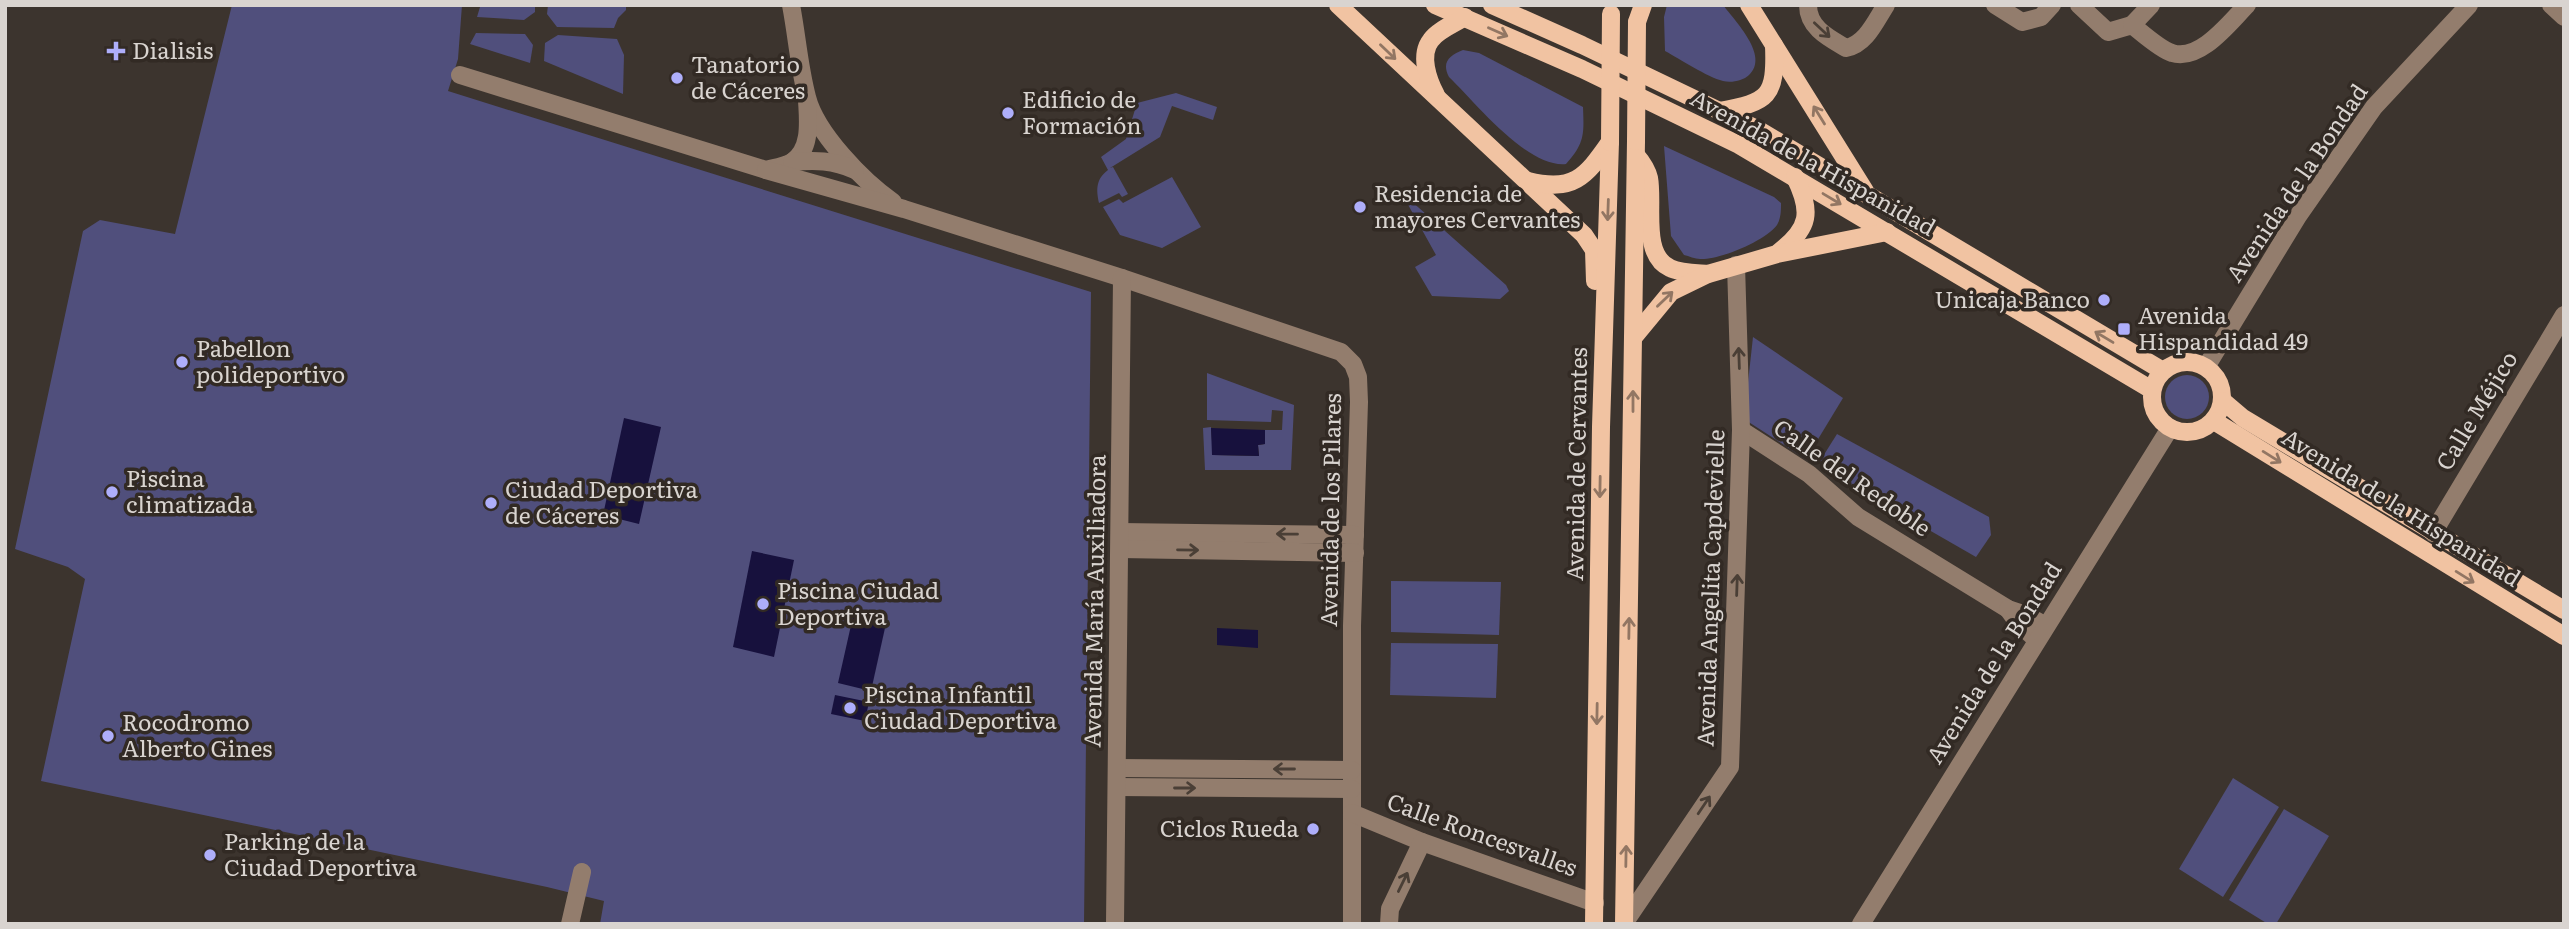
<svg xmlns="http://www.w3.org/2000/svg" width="2569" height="929" viewBox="0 0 2569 929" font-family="Literata,serif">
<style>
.green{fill:#504f7c}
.water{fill:#17113d}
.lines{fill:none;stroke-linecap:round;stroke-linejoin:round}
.minor{stroke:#937d6d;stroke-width:18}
.major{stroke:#f1c3a2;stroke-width:18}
.major-bridge{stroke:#f1c3a2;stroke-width:18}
.oneway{stroke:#4a3f36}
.oneway2{stroke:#927663}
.poi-dot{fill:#aeaefa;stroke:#322a24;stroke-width:2.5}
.labels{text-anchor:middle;stroke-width:7;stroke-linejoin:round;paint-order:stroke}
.poi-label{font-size:23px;fill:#d9d4d0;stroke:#322a24;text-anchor:start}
.street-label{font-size:23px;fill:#d9d4d0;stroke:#322a24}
</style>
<rect width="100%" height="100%" fill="#3c342e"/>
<!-- green -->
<g class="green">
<polygon points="232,5 462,5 458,59 448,91 1091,292 1084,924 600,924 604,901 547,887 41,781 85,579 68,567 15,549 83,231 100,220 175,234"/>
<polygon points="492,5 535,5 535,12 524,20 477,17 480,7"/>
<polygon points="548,5 626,5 626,10 618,18 614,28 557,27 547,14"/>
<path d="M 1667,5 L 1723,5 C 1735,21 1770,56 1749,75 C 1743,81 1731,83 1723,81 C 1707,77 1680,59 1665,51 L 1664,17 Z"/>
<polygon points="476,33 525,34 533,45 530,63 470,44"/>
<polygon points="558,35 617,39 624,55 623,94 544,61 545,43"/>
<path d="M 1463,50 L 1479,53 L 1583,107 C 1584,134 1585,143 1566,164 C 1527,168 1476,103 1449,77 C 1441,62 1450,55 1463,50 Z"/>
<path d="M 1176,93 L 1217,107 L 1213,120 L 1172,106 L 1160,137 L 1110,168 L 1113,167 L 1128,194 L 1122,197 L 1119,193 L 1099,203 C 1096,189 1096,179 1108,170 L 1101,157 L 1126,139 L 1137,103 Z"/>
<path d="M 1664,146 L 1774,197 L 1781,203 C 1781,211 1781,218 1777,225 C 1765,241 1720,260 1700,259 C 1695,259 1689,256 1684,255 L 1671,236 Z"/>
<polygon points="1172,177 1201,227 1162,248 1120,235 1103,207 1119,199 1123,203"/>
<polygon points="1401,192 1506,285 1509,291 1500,299 1432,296 1415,267 1436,255"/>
<polygon points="1753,337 1843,398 1806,459 1744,419"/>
<polygon points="1207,373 1294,405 1291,470 1205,470 1203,428 1211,427 1213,455 1259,456 1258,445 1265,444 1265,430 1282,430 1283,411 1272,410 1271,422 1207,420"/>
<circle cx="2187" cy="397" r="22"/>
<polygon points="1837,434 1989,517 1991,535 1976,557 1849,484 1820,461"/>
<polygon points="1391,581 1501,582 1499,635 1391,632"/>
<polygon points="1391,643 1498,644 1496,698 1390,695"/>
<polygon points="2233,778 2279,807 2223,897 2179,869"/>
<polygon points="2284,809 2329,836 2276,924 2268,924 2229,900"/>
</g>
<!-- water -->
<g class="water">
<polygon points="624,418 661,427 639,524 603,515"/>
<polygon points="1211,428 1265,430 1265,444 1258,445 1259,456 1212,455"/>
<polygon points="752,551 794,560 774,657 733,647"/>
<polygon points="854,612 887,619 871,691 838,683"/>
<polygon points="1217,628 1258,630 1258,648 1217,645"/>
<polygon points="835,695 869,702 865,721 831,714"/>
</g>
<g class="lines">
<!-- minor -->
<g class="minor">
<path d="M 791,5 C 797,36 799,67 807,97 C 816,133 863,181 893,202"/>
<path d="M 1808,5 C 1808,28 1829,38 1846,48 C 1866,44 1875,22 1886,5"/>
<polyline points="1995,5 2022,22 2041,17 2052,5"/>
<path d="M 2079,5 L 2108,32 L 2132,25 C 2142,33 2161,50 2172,53 C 2200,62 2230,22 2247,5"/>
<polyline points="2551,5 2564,17"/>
<polyline points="2132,25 2151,5"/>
<path d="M 460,75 L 766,170 C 773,168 785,166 792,162 C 812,149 808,120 807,100"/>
<path d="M 792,162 C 815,160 833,160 855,170"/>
<polyline points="766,170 904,209 1122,278 1341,352 1353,364 1358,377 1359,402 1352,626 1352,924"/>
<polyline points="2206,367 2298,216 2374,107 2469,5"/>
<polyline points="1741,430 1809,474 1858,517 2008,609 2026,615 2046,626"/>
<polyline points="1120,532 1355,535"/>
<polyline points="2433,533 2564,315"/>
<polyline points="1120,549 1355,553"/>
<polyline points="2008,609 2018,623 2037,640"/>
<polyline points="1117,768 1352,770"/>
<polyline points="1117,787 1352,789"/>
<polyline points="1352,813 1422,842 1595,903"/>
<polyline points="1625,922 1730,767 1741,430 1736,265"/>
<polyline points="570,924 582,872"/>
<polyline points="1115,924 1122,278"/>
<polyline points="1389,924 1390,909 1422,842"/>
<polyline points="1861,924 2170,428"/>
</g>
<!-- major -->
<g class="major">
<polyline points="1338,5 1584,235 1594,250 1595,281"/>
<polyline points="1435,5 1582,69 1739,145 2152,390"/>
<polyline points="1492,5 1582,45 1757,129 2163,371"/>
<polyline points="1749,5 1865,191"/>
<polyline points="1637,22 1643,5"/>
<path d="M 1436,95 C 1428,80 1419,55 1431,40 C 1438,30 1454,24 1465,17"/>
<path d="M 1719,111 C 1769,102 1776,97 1774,45"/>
<path d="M 1636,155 C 1642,162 1647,169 1649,178 C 1654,205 1641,255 1670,268 C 1680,273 1696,273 1708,274"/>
<path d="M 1528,181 C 1573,192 1585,178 1610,142"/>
<path d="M 1779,252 C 1810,228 1812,212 1795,177"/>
<polyline points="1633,338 1671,292 1708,274 1777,254 1887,232"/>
<circle cx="2187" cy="397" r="35"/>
<polyline points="2223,401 2243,418 2564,610"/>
<polyline points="2214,421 2564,636"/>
<polyline points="1594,924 1601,427 1610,142"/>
<polyline points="1624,924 1636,141"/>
</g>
<!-- major-bridge -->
<g class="major-bridge">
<polyline points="1636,141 1637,22"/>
<polyline points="1610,142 1611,14"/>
</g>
</g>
<!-- one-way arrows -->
<defs><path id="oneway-shaft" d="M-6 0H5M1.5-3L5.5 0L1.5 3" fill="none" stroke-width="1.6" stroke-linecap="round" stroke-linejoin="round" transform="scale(1.75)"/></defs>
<g class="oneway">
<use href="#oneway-shaft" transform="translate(1822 30) rotate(43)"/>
<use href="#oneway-shaft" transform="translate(1739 358) rotate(-92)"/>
<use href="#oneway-shaft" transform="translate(1287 534) rotate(-179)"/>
<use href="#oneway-shaft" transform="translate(1188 550) rotate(1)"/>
<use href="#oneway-shaft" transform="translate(1737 585) rotate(-88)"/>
<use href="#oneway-shaft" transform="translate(1284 769) rotate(-180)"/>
<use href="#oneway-shaft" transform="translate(1185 788)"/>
<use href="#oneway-shaft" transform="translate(1704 805) rotate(-56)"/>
<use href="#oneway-shaft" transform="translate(1403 882) rotate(-64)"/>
</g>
<g class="oneway2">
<use href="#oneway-shaft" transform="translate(1498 32) rotate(24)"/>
<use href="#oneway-shaft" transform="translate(1388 52) rotate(44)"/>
<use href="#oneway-shaft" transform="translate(1819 115) rotate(-122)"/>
<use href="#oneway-shaft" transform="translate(1832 199) rotate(31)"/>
<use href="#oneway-shaft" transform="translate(1608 210) rotate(92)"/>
<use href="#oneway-shaft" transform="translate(1665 299) rotate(-44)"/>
<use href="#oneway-shaft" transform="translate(2104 337) rotate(-149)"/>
<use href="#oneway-shaft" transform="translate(1633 401) rotate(-90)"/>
<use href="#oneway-shaft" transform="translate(2272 457) rotate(32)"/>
<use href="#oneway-shaft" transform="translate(1600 487) rotate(91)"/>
<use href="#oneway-shaft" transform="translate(2465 577) rotate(32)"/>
<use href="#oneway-shaft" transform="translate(1629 628) rotate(-89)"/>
<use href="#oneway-shaft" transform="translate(1597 714) rotate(91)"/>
<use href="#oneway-shaft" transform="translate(1626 856) rotate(-89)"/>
</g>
<!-- markers -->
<g class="poi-dot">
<path d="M112.5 40.5h7v7h7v7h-7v7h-7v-7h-7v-7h7z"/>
<circle cx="677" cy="78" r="7"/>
<circle cx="1008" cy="113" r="7"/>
<circle cx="1360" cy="207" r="7"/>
<circle cx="2104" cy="300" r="7"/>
<rect x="2117" y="322" width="14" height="14" rx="3.5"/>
<circle cx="182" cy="362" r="7"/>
<circle cx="112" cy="492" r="7"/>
<circle cx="491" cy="503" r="7"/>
<circle cx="763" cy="604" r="7"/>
<circle cx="850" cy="708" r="7"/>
<circle cx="108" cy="736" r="7"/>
<circle cx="1313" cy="829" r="7"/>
<circle cx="210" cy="855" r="7"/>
</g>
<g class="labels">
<!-- poi labels -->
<g class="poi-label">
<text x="132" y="59">Dialisis</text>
<text x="691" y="73">Tanatorio<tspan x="691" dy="26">de Cáceres</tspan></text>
<text x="1022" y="108">Edificio de<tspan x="1022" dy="26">Formación</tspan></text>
<text x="1374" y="202">Residencia de<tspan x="1374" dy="26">mayores Cervantes</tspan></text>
<text x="2090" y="308" text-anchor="end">Unicaja Banco</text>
<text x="2138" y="324">Avenida<tspan x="2138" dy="26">Hispandidad 49</tspan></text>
<text x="196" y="357">Pabellon<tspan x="196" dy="26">polideportivo</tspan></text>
<text x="126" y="487">Piscina<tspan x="126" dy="26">climatizada</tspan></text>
<text x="505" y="498">Ciudad Deportiva<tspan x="505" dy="26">de Cáceres</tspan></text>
<text x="777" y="599">Piscina Ciudad<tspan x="777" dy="26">Deportiva</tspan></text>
<text x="864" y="703">Piscina Infantil<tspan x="864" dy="26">Ciudad Deportiva</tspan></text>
<text x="122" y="731">Rocodromo<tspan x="122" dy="26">Alberto Gines</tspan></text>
<text x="1299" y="837" text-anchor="end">Ciclos Rueda</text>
<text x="224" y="850">Parking de la<tspan x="224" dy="26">Ciudad Deportiva</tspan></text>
</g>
<!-- street labels -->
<g class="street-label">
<text transform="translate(1813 163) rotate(29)" y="8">Avenida de la Hispanidad</text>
<text transform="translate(2297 183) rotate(-56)" y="8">Avenida de la Bondad</text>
<text transform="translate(2477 411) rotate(-59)" y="8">Calle Méjico</text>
<text transform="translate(1577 464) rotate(-89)" y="8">Avenida de Cervantes</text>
<text transform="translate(1852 478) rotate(35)" y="8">Calle del Redoble</text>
<text transform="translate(2401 508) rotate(32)" y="8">Avenida de la Hispanidad</text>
<text transform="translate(1331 510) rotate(-89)" y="8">Avenida de los Pilares</text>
<text transform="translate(1711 588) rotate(-88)" y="8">Avenida Angelita Capdevielle</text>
<text transform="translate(1095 601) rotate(-89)" y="8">Avenida María Auxiliadora</text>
<text transform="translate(1994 663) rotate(-58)" y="8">Avenida de la Bondad</text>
<text transform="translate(1482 835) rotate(20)" y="8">Calle Roncesvalles</text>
</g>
</g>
<!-- border -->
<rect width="2569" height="929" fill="none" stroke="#d9d4d0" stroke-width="14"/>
</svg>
